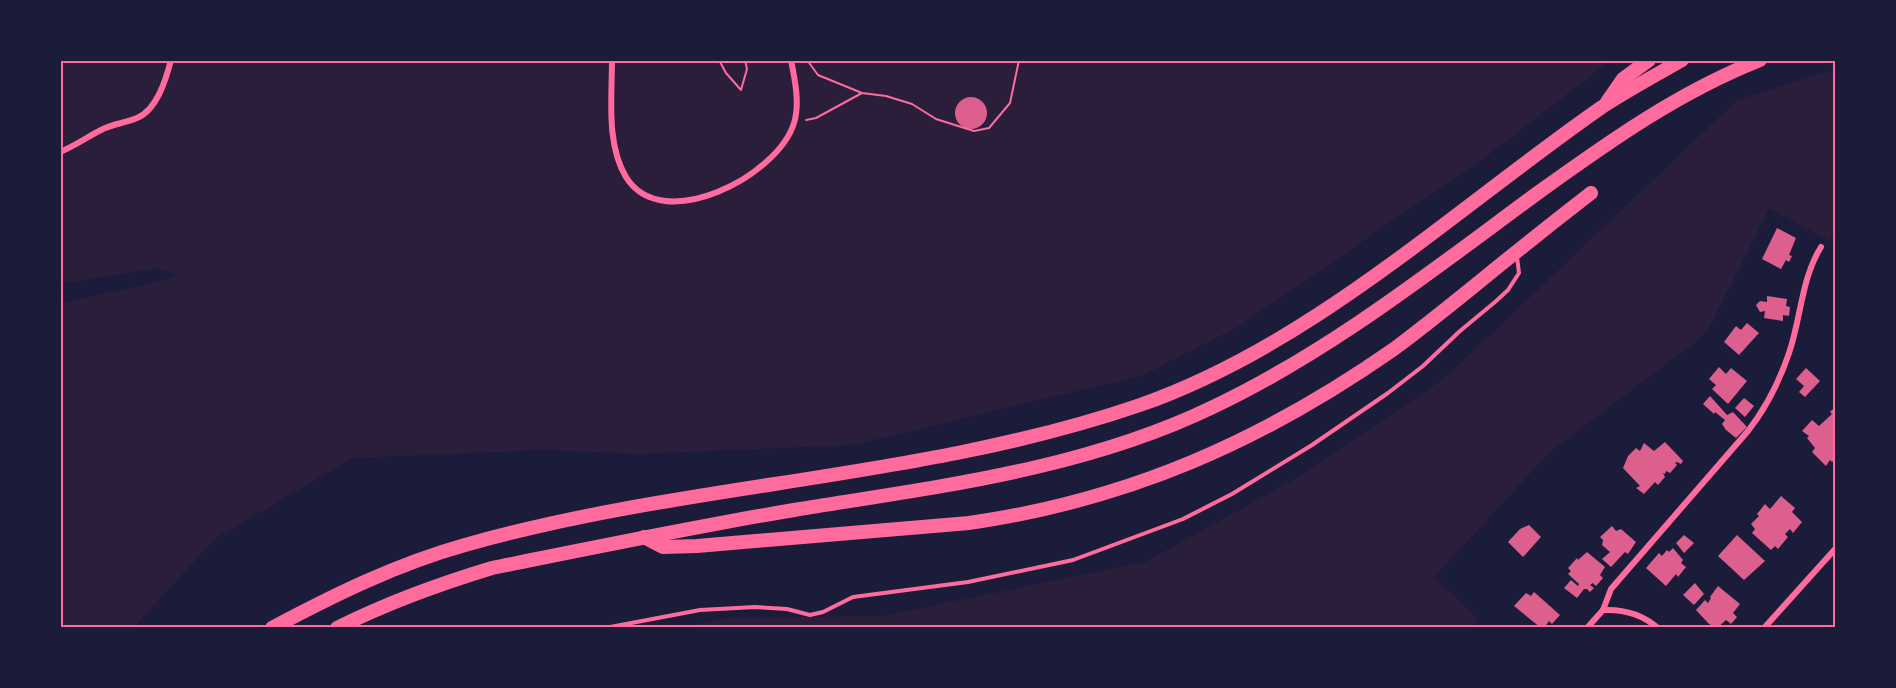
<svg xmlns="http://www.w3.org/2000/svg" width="1896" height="688" viewBox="0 0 1896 688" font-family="'Fira Sans',sans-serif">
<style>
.green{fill:#2a1e3b}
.building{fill:#dd5f8e}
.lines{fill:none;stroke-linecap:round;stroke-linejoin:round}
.path{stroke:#ff6b9d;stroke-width:2}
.service{stroke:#ff6b9d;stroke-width:4}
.minor{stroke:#ff6b9d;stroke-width:6}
.motorway{stroke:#ff6b9d;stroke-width:14}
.neatline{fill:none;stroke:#ff6b9d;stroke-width:2}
</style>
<rect width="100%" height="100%" fill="#1b1b3a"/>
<!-- green -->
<g class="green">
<polygon points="60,60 1611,60 1491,153 1241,325 1144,375 853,445 638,454 545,450 353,458 216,538 133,628 60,628 60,304 180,276 160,268 60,284"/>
<polygon points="1836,69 1836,228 1829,240 1769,209 1706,334 1550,452 1434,577 1479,620 1472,628 676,628 727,618 881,616 1145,562 1302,475 1446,377 1737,100"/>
</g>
<!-- building -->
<g class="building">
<circle cx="971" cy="113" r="16"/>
<polygon points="1777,228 1796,238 1789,255 1792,256 1789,262 1786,260 1781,269 1762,259"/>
<polygon points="1767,296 1787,299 1786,306 1790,307 1789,316 1783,315 1783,321 1764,318 1765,311 1760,312 1756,305 1760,301 1767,302"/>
<polygon points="1747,323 1759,333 1739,355 1724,342 1736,326 1741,330"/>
<polygon points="1719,367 1726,374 1731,368 1747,381 1728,404 1712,389 1716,385 1709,379"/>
<polygon points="1806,368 1820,381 1805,397 1799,392 1804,386 1796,379"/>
<polygon points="1710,396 1727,415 1733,412 1747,427 1736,438 1726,430 1722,424 1725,420 1715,412 1714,414 1703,404"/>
<polygon points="1744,398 1754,406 1745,417 1735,408"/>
<polygon points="1835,407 1836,458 1832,462 1830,460 1826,466 1812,452 1815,448 1807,438 1809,436 1802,431 1812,420 1819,426 1832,414 1830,412"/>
<polygon points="1665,442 1683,461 1681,464 1677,462 1675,463 1677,465 1670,473 1666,471 1665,474 1663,473 1665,477 1658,485 1655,482 1644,494 1636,488 1640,486 1623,468 1628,456 1636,448 1640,451 1644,443 1654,451"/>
<polygon points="1781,496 1795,508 1792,512 1802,522 1793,533 1790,529 1785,534 1788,537 1778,549 1775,546 1771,550 1752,533 1755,529 1751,524 1759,516 1757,514 1765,504 1770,509"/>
<polygon points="1529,525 1541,537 1523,557 1508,542 1520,529"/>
<polygon points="1612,526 1616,531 1621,529 1636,542 1628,554 1625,552 1611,567 1602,559 1610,552 1602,545 1603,540 1600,537"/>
<polygon points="1684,535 1694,543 1684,553 1676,543"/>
<polygon points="1737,535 1765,561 1744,580 1718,556"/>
<polygon points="1673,548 1683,560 1681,563 1686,567 1678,577 1676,574 1666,586 1646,568 1659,553 1662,556 1667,550 1669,552"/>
<polygon points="1587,552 1605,567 1600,575 1603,578 1596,586 1593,583 1590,585 1594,588 1590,592 1587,589 1584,589 1577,598 1564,588 1571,580 1578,586 1579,584 1568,574 1571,571 1568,568 1577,558 1578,560"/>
<polygon points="1695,583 1704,594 1694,605 1683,595"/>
<polygon points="1718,586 1740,604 1733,613 1737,617 1731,624 1726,620 1717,628 1709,624 1696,610 1705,600 1708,603 1711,598 1712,599 1710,597"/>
<polygon points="1534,592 1560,615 1552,624 1549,621 1544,628 1541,628 1514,606 1526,593 1531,596"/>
</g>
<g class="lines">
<!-- path -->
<g class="path">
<polyline points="719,60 726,73 741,90 747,69 745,60"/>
<polyline points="807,60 818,75 862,93 886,96 912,104 936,119 974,131 989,128 1010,103 1019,60"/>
<polyline points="806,120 816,118 862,93"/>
</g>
<!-- service -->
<polyline class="service" points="605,628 700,610 755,607 787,609 810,615 823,612 853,597 968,582 1073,560 1183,519 1232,494 1312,445 1388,393 1423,366 1460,331 1495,302 1508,290 1519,273 1517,257"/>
<!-- minor -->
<g class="minor">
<path d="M 612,60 C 612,97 606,144 626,177 C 662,236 778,176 794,123 C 800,104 795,80 791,60"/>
<path d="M 60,152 C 75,146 87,137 101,130 C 112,124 125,123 137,118 C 157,110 166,79 171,60"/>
<path d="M 1603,610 L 1611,589 L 1748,431 C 1765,409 1780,380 1789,353 C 1801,319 1801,279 1821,247"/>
<path d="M 1587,628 L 1603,610 C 1624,609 1642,614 1658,628"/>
<polyline points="1764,628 1836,548"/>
</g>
<!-- motorway -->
<g class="motorway">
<polyline points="1607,102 1623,79 1649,60"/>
<path d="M 644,537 L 663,547 L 697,546 L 969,523 C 1129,500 1262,441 1394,349 C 1421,329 1447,308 1473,287 C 1512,255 1551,224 1591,193"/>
<path d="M 272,628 C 334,595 397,564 465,545 C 686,482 922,480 1140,405 C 1312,345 1455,209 1602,107 C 1628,90 1656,75 1682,60"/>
<path d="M 337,628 C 387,603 439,584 492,568 C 592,548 693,527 794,510 C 935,487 1083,470 1213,407 C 1331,351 1434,269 1539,192 C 1610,141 1679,92 1760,60"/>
</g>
</g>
<!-- border -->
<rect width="1896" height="688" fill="none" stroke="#1b1b3a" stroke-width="123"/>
<rect x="62" y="62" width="1772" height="564" class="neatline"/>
</svg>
